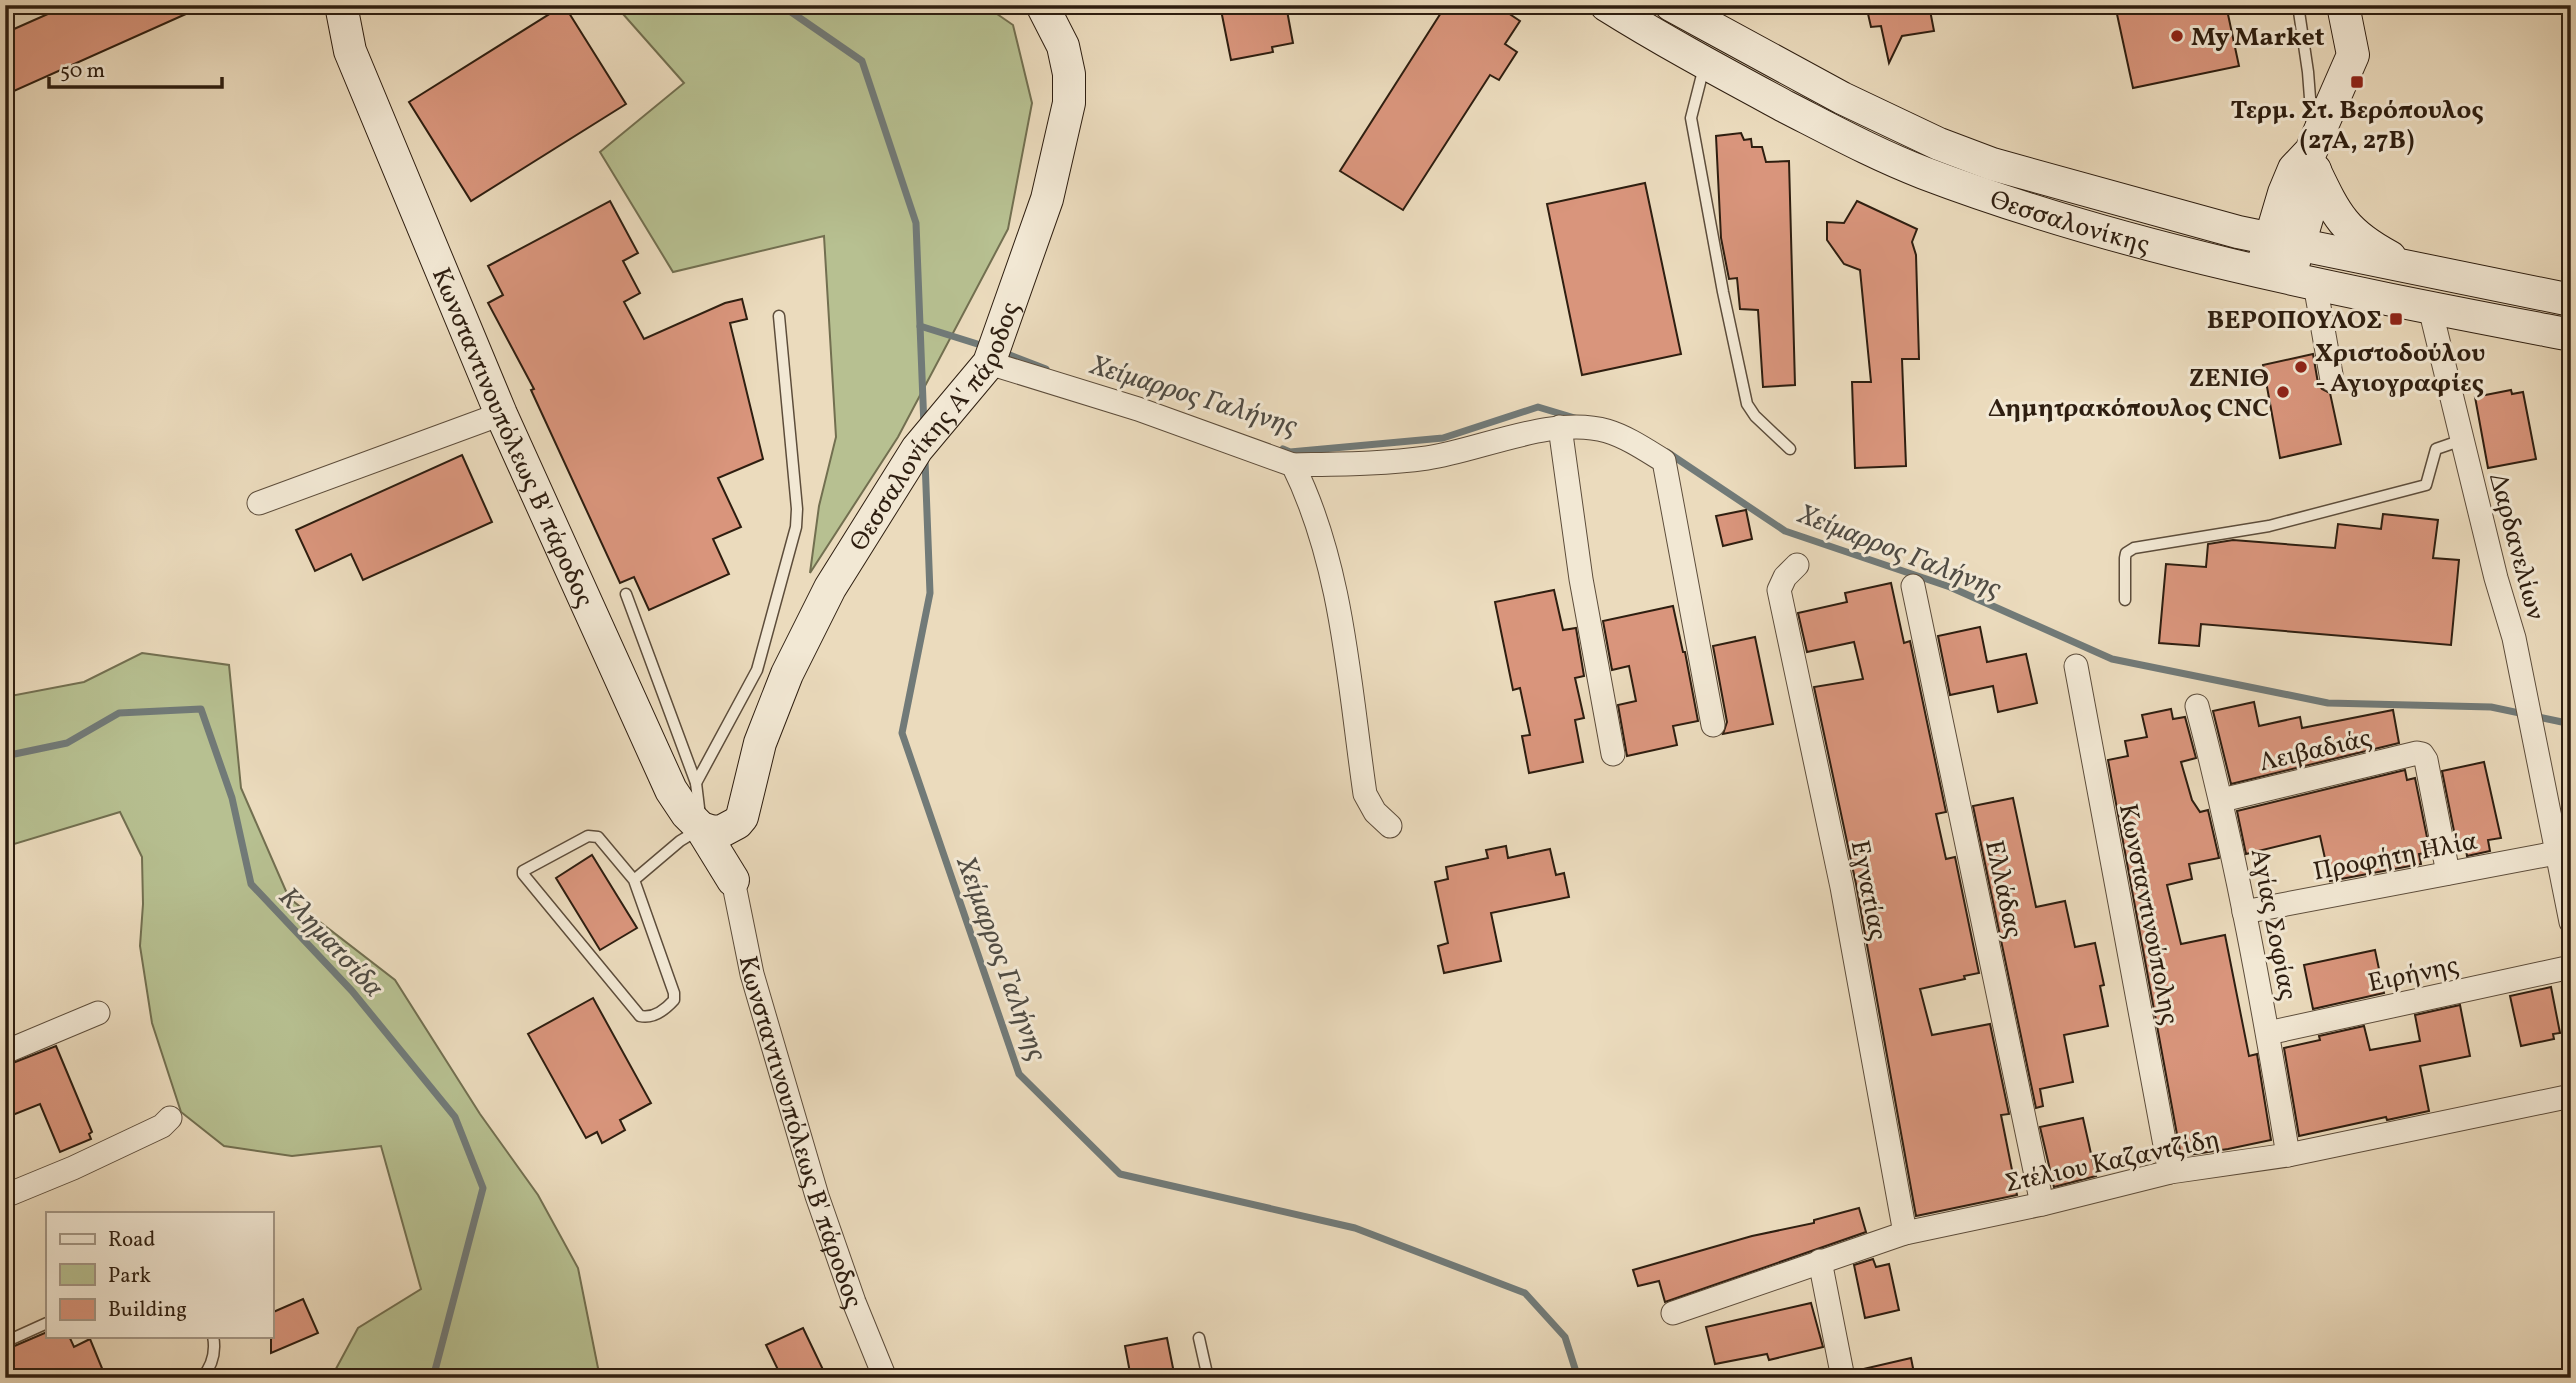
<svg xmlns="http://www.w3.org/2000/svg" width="2576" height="1383" viewBox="0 0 2576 1383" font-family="Vollkorn,serif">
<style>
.green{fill:#b7c091;stroke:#726f50;stroke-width:2}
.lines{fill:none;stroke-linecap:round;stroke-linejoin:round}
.stream{stroke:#717a78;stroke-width:7}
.building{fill:#d9957c;stroke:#2e1e10;stroke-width:2}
.lane-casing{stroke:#5d4d3b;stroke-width:13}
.street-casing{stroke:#5d4d3b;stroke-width:25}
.secondary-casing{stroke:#2e1e10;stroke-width:34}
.lane{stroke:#f2e8d4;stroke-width:10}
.street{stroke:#f2e8d4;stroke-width:23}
.secondary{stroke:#f2e8d4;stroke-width:32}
.poi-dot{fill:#8f2418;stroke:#f2e8d4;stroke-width:2.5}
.labels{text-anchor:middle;stroke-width:6;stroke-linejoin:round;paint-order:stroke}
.poi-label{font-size:26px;font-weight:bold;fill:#2e1e10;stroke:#f2e8d4;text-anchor:start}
.street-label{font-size:26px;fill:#2e1e10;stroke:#f2e8d4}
.water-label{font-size:28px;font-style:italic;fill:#504c44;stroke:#f2e8d4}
</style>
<rect width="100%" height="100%" fill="#ebdbbd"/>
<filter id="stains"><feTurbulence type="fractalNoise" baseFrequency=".00286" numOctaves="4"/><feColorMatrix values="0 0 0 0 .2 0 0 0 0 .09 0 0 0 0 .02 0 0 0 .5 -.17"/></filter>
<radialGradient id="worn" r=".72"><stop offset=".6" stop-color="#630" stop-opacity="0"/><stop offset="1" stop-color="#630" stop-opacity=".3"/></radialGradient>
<!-- green -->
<g class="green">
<polygon points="615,5 984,5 1013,25 1032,103 1008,229 898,437 810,573 819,506 836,437 824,236 673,272 600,152 684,83"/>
<polygon points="142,653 229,665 241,788 289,898 395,980 480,1114 538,1195 578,1268 600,1378 331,1378 358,1328 421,1289 381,1146 292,1156 224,1146 181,1112 152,1023 140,946 143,904 142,857 120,812 11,845 5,841 5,697 84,682"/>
</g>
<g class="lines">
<!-- stream -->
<g class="stream">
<polyline points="781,5 862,61 916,223 924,427"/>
<polyline points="920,326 987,347"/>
<polyline points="1002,352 1046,369"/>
<polyline points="1283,449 1290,452 1443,438 1538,407 1578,419"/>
<polyline points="1667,452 1785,531 1950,587 2112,659 2328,703 2491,707 2562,722 2571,722"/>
<polyline points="925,460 930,593 902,733 1019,1074 1120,1174 1355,1228 1525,1293 1565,1337 1578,1378"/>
<polyline points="5,756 67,743 119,713 201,709 232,798 251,884 352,991 455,1117 483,1188 433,1378"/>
</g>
</g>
<!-- building -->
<g class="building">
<polygon points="68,5 206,5 5,95 5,33"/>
<polygon points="564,5 626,104 471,201 409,102"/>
<polygon points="1220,5 1286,5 1293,43 1272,47 1273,52 1231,60"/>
<polygon points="1446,5 1496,5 1520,21 1505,44 1517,52 1499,80 1490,75 1403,210 1340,171"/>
<polygon points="1866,5 1929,5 1934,31 1902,36 1889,63 1881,26 1871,27"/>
<polygon points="2115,5 2226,5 2239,66 2133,88"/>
<polygon points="1741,133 1744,140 1751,139 1752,147 1762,147 1766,162 1789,161 1795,385 1763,387 1758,310 1740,309 1737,278 1729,279 1721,238 1716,136"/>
<polygon points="1645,183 1681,354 1582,375 1547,204"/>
<polygon points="610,201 638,253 623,261 640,293 624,302 644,339 725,303 742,299 747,319 730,323 763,459 718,478 741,527 713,539 729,574 649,610 634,577 620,583 531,390 534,389 488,303 503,295 488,266"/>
<polygon points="1857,201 1917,229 1912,242 1916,255 1919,359 1902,359 1906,466 1855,468 1852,382 1871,382 1860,270 1844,264 1827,240 1827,222 1844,223"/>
<polygon points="2313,354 2318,383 2322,389 2330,393 2341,444 2280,458 2263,365"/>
<polygon points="2511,390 2512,394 2523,392 2536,459 2488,468 2475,397"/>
<polygon points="462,455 492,522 363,580 351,554 315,571 296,530"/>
<polygon points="1746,510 1752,539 1723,546 1716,516"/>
<polygon points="2383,514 2438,520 2433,558 2459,560 2451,645 2201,624 2199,646 2159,643 2166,564 2206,567 2208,544 2233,540 2335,548 2338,524 2381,529"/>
<polygon points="1891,583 1904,643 1910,641 1946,812 1936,814 1946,859 1955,857 1979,973 1964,976 1965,979 1920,989 1932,1035 1990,1024 2009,1114 2001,1115 2017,1195 1916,1216 1856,884 1814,687 1863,679 1854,642 1807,652 1798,613 1847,602 1845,593"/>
<polygon points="1554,590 1563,630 1576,628 1584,676 1575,678 1584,718 1575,720 1583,762 1529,773 1522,736 1530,735 1520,688 1513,690 1495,602"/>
<polygon points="1673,606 1683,652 1685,652 1698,721 1673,726 1677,745 1627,756 1618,705 1636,701 1629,666 1612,670 1603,621"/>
<polygon points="1980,627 1987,662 2026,654 2037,703 1998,712 1993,686 1950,695 1938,636"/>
<polygon points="1755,637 1773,724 1723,734 1727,722 1713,646"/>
<polygon points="2254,702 2259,726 2300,717 2302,728 2393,710 2399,743 2231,784 2213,711"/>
<polygon points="2171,709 2173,719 2185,717 2196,758 2181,762 2192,800 2200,812 2208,810 2219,858 2189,864 2192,879 2167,885 2181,944 2225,935 2249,1056 2257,1054 2271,1140 2228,1149 2181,1156 2108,760 2128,756 2125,741 2147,737 2142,715"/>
<polygon points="2484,762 2501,838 2488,840 2490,851 2467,856 2465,844 2457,846 2442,771"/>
<polygon points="2405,770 2407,780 2415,778 2430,852 2419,854 2421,864 2330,881 2320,836 2246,854 2237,811"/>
<polygon points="2013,798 2036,907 2065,901 2075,947 2095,943 2104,985 2100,986 2108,1026 2064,1035 2073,1082 2040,1089 2043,1106 2036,1108 1973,806"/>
<polygon points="1506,846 1508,858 1550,849 1556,875 1564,873 1569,897 1491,913 1501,961 1444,973 1438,946 1448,943 1435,882 1448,879 1446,867 1488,858 1486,850"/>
<polygon points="592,855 637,928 600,950 556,878"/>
<polygon points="2375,950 2384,993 2313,1009 2304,965"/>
<polygon points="2551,987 2560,1033 2553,1034 2554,1039 2521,1046 2510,996"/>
<polygon points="593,998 651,1103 620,1120 625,1130 602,1143 597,1132 586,1138 528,1034"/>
<polygon points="2460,1005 2470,1056 2420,1066 2429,1111 2387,1120 2386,1117 2299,1136 2284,1048 2320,1040 2319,1036 2364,1026 2370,1050 2420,1041 2415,1015"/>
<polygon points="56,1046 92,1132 89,1134 91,1139 60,1152 40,1104 5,1118 5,1066"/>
<polygon points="2083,1118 2096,1176 2054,1187 2040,1127"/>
<polygon points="1859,1208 1866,1232 1665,1302 1659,1281 1638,1286 1633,1270 1752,1236 1814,1223 1814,1220"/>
<polygon points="1873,1259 1876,1267 1889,1264 1899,1310 1865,1318 1854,1265"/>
<polygon points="303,1299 318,1333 271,1353 271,1313"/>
<polygon points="1811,1303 1823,1347 1769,1360 1767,1354 1715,1364 1706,1327"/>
<polygon points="803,1328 827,1378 782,1378 766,1345"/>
<polygon points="47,1332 47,1336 69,1336 74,1347 90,1339 106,1378 5,1378 5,1350"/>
<polygon points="1167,1338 1175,1378 1131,1378 1125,1346"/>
<polygon points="1911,1358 1915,1378 1860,1378 1859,1370"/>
</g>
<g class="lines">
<!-- lane casing -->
<g class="lane-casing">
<g id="lane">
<polyline points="2298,5 2308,72 2312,124"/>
<polyline points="1704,67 1691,118 1723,292 1747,404 1755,416 1790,449"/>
<polyline points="626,594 696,783 700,816"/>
<polyline points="2125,600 2125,558 2126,553 2134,548 2269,526 2426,485 2436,449 2462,440"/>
<polyline points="696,783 757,670 796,527 797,509 779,316"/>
<path d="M 634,880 L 674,993 L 674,1000 C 665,1010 654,1019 640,1016 L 523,874 L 523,871 L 588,836 L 598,837 L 634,880 L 680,841 L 698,830"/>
<polyline points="1199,1338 1208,1378"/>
<polyline points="5,1342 47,1323"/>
<path d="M 202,1378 C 212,1366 216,1351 213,1336"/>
</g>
</g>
<!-- street casing -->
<g class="street-casing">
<g id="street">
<polyline points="2315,284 2332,380"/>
<polyline points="2430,308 2496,578 2514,638 2571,922"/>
<path d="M 989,363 L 1138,409 L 1293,465 C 1343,566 1349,684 1365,794 L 1375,812 L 1390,826"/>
<polyline points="1560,427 1581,579 1613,754"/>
<path d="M 1293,465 C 1338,464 1383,464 1427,458 C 1481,450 1554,415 1607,431 C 1627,437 1646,450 1664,461 L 1713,725"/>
<polyline points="259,503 501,414"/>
<polyline points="1797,565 1785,577 1779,590 1842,887 1905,1233"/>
<polyline points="1913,586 2042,1204"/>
<polyline points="2076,666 2170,1172"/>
<path d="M 2197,706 C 2236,854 2263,1004 2288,1155"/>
<polyline points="2222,800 2417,753 2422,754 2426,760 2448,873"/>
<path id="s1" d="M 733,880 L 752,974 L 817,1196 L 854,1302 L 885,1378"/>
<polyline points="2244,912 2556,853"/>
<polyline points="2268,1033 2571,967"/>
<polyline points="5,1052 98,1013"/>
<polyline points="5,1196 73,1168 162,1126 170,1118"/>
<polyline points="1820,1261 1843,1378"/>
<polyline points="1673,1313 1905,1233 2042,1204 2170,1172 2288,1155 2571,1096"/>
</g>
</g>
<!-- secondary casing -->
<g class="secondary-casing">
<g id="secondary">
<path id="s2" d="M 341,5 L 350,51 L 501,414 L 671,790 L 687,814 L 701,828 L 713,832 L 722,831 L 737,823 L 742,817 L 760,743 L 787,674 L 830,588 L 917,449 L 989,363 L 994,349 L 1047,199 L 1069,103 L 1069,74 L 1063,46 L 1042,5"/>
<path id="s3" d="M 1606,5 C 1665,42 1725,74 1786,107 C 1831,130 1877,155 1924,173 C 2132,252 2353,293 2571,335"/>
<polyline points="1671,5 1842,98 1939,144 1992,164 2238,232 2571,300"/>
<path d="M 2315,171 C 2336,215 2345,233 2390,257"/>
<polyline points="2265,257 2284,193 2294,169 2311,151 2353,55 2343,5"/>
<polyline points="2293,265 2313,198 2315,170"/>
<polyline points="701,828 733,880"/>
</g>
</g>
<!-- lane -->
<use href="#lane" class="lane"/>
<!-- street -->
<use href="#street" class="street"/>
<!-- secondary -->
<use href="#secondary" class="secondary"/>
</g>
<!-- markers -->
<g class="poi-dot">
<circle cx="2177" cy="36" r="7"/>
<rect x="2350" y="75" width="14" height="14" rx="3.5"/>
<rect x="2389" y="312" width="14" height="14" rx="3.5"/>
<circle cx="2301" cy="367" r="7"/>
<circle cx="2283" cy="392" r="7"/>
</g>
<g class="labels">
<!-- poi labels -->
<g class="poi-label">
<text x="2191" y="45">My Market</text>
<text x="2357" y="118" text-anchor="middle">Τερμ. Στ. Βερόπουλος<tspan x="2357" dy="30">(27Α, 27Β)</tspan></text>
<text x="2382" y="328" text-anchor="end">ΒΕΡΟΠΟΥΛΟΣ</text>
<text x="2315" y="361">Χριστοδούλου<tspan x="2315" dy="30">- Αγιογραφίες</tspan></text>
<text x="2269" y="386" text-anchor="end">ΖΕΝΙΘ<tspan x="2269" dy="30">Δημητρακόπουλος CNC</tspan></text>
</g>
<!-- street labels -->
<g class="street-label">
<text dy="9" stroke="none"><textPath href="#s3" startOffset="514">Θεσσαλονίκης</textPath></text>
<text dy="9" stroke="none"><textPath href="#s2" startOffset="1388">Θεσσαλονίκης Α' πάροδος</textPath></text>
<text dy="9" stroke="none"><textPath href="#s2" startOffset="466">Κωνσταντινουπόλεως Β' πάροδος</textPath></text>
<text transform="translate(2518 546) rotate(75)" y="9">Δαρδανελίων</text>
<text transform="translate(2315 749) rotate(-13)" y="9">Λειβαδιάς</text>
<text transform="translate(2395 855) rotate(-11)" y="9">Προφήτη Ηλία</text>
<text transform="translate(2005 889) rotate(78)" y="9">Ελλάδας</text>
<text transform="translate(1870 890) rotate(79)" y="9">Εγνατίας</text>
<text transform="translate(2150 914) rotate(79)" y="9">Κωνσταντινούπολης</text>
<text transform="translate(2275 924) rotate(79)" y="9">Αγίας Σοφίας</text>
<text transform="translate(2413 973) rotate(-12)" y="9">Ειρήνης</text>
<text dy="9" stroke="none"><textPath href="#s1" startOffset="261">Κωνσταντινουπόλεως Β' πάροδος</textPath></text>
<text transform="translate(2112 1160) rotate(-12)" y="9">Στέλιου Καζαντζίδη</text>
</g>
<!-- water labels -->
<g class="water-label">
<text transform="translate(1194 394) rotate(17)" y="10">Χείμαρρος Γαλήνης</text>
<text transform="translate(1900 550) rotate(21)" y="10">Χείμαρρος Γαλήνης</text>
<text transform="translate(332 941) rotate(47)" y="10">Κληματσίδα</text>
<text transform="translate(1003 958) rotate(70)" y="10">Χείμαρρος Γαλήνης</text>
</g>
</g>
<!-- margin -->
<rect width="2576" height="1383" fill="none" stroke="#ebdbbd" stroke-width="28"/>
<rect x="7" y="7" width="2562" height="1369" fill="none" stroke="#2e1e10" stroke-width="3.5"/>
<rect x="14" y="14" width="2548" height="1355" fill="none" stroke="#2e1e10" stroke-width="2"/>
<!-- legend -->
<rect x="46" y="1212" width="228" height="126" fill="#f2e8d4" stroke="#a49786" stroke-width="2"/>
<rect x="60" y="1234" width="35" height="10" fill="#f2e8d4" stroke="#a49786" stroke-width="2"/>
<text x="108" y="1246" font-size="21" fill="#2e1e10">Road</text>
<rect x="60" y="1264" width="35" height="21" fill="#b7c091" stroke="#a49786" stroke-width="2"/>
<text x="108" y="1282" font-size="21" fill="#2e1e10">Park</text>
<rect x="60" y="1299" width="35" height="21" fill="#d9957c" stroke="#a49786" stroke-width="2"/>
<text x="108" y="1316" font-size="21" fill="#2e1e10">Building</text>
<!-- scale -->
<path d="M49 77v10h173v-10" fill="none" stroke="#2e1e10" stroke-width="3.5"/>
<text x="60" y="77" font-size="21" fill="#2e1e10" stroke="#f2e8d4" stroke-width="5" paint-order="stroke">50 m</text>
<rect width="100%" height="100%" filter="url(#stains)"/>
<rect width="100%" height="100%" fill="url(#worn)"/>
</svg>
